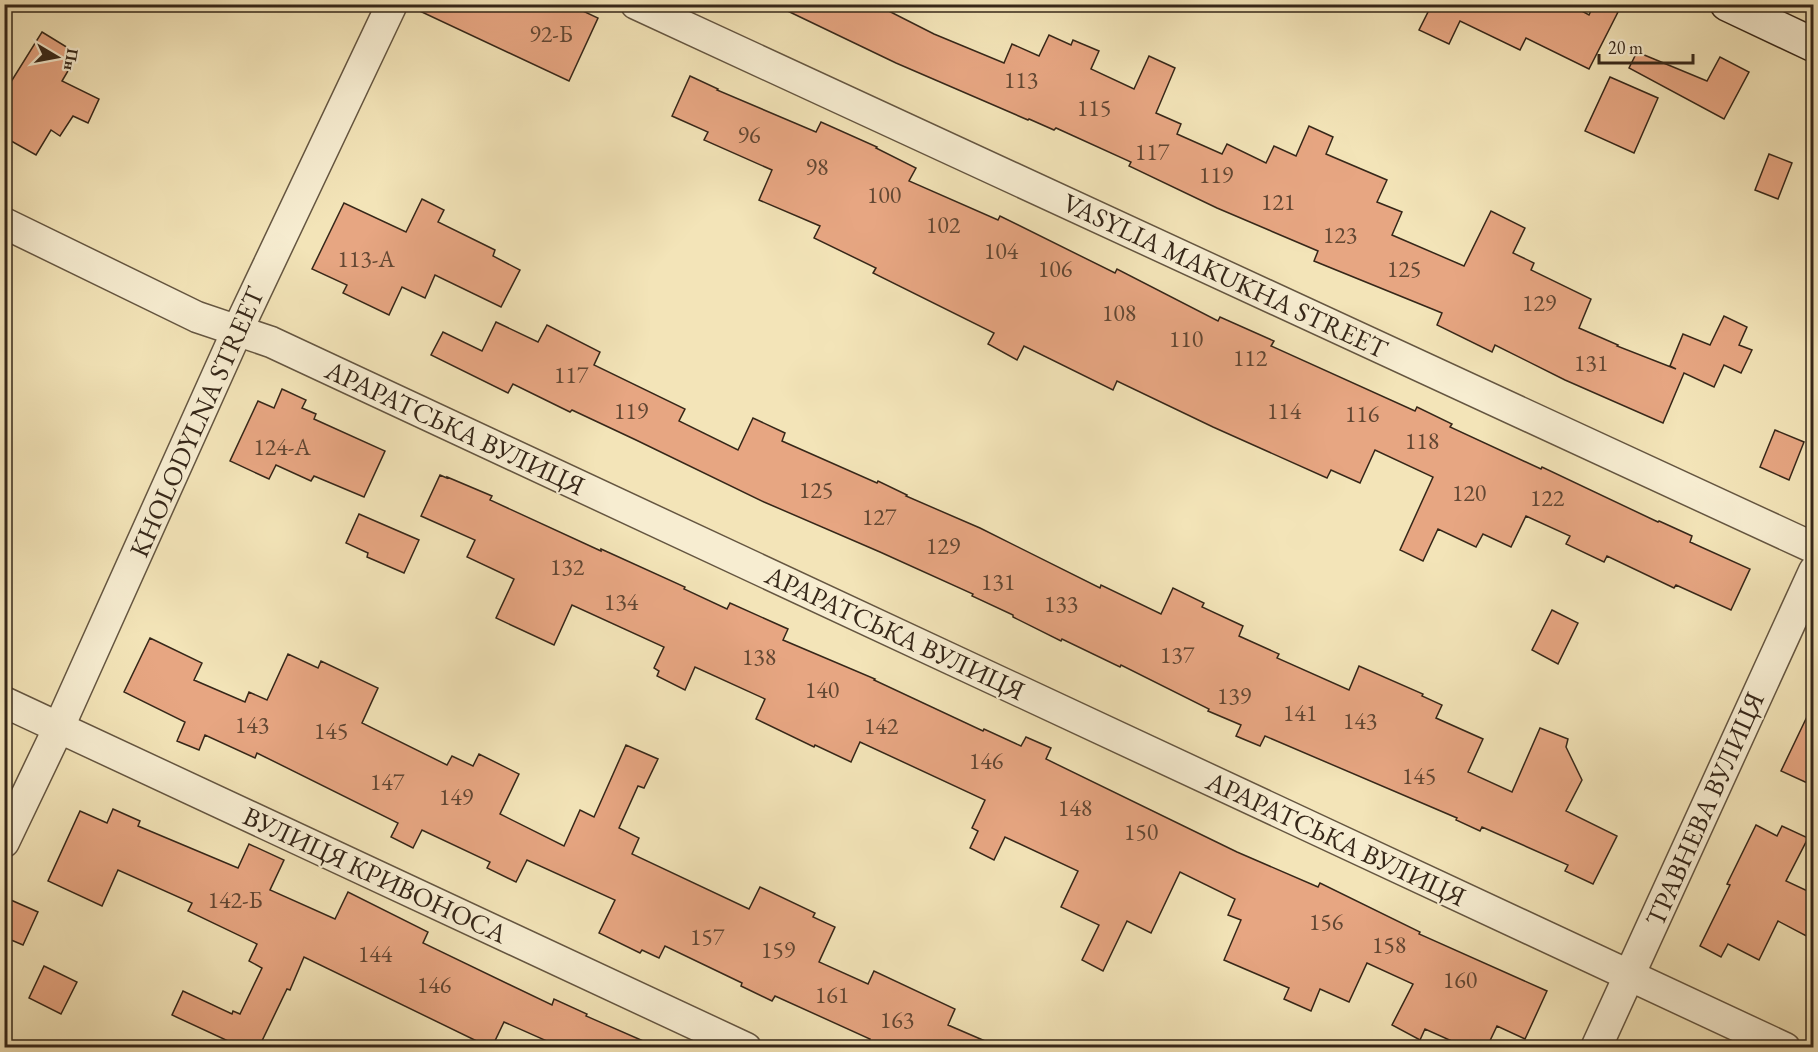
<svg xmlns="http://www.w3.org/2000/svg" width="1818" height="1052" viewBox="0 0 1818 1052" font-family="'EB Garamond',serif">
<style>
.building{fill:#e7a682;stroke:#362719;stroke-width:1.5}
.lines{fill:none;stroke-linecap:round;stroke-linejoin:round}
.street-casing{stroke:#655641;stroke-width:33}
.secondary-casing{stroke:#362719;stroke-width:36}
.street{stroke:#f7edd1;stroke-width:30}
.secondary{stroke:#f7edd1;stroke-width:33}
.labels{text-anchor:middle;stroke-width:4.5;stroke-linejoin:round;paint-order:stroke}
.number-label{font-size:24px;fill:#624733}
.street-label{font-size:27px;fill:#362719;stroke:#f7edd1}
</style>
<rect width="100%" height="100%" fill="#f3e4b8"/>
<filter id="stains"><feTurbulence type="fractalNoise" baseFrequency=".00333" numOctaves="4"/><feColorMatrix values="0 0 0 0 .2 0 0 0 0 .09 0 0 0 0 .02 0 0 0 .5 -.17"/></filter>
<radialGradient id="worn" r=".72"><stop offset=".6" stop-color="#630" stop-opacity="0"/><stop offset="1" stop-color="#630" stop-opacity=".3"/></radialGradient>
<!-- building -->
<g class="building">
<polygon points="409,4 568,4 598,18 569,81 409,6"/>
<polygon points="773,4 875,4 934,34 1004,63 1012,44 1039,56 1049,35 1071,45 1073,40 1099,51 1091,69 1134,89 1149,56 1175,68 1156,113 1181,124 1177,134 1222,154 1227,144 1266,163 1274,146 1296,156 1309,126 1333,137 1326,154 1387,180 1377,202 1402,212 1392,235 1464,266 1491,211 1525,228 1513,253 1534,263 1531,270 1591,299 1579,328 1618,345 1617,346 1676,369 1670,366 1683,334 1710,345 1724,316 1747,327 1739,345 1752,350 1741,373 1724,365 1714,387 1684,373 1663,423 1565,380 1495,345 1492,352 1437,325 1442,313 1314,261 1318,251 1217,208 1129,166 1131,162 1056,128 1054,130 1029,119 1028,120 896,63"/>
<polygon points="1427,4 1569,4 1589,15 1594,4 1604,4 1618,12 1589,69 1526,38 1520,50 1460,21 1449,44 1419,30 1431,6"/>
<polygon points="42,32 78,54 62,81 99,99 88,123 73,116 60,136 51,130 36,155 4,137 4,93"/>
<polygon points="1637,52 1707,81 1720,57 1749,72 1724,119 1629,68"/>
<polygon points="690,76 718,89 717,90 816,132 821,122 877,147 876,148 916,168 909,181 998,220 1000,216 1115,273 1117,269 1218,321 1220,317 1274,341 1271,346 1415,411 1417,407 1452,424 1450,427 1541,469 1542,467 1658,522 1659,521 1692,536 1690,542 1750,569 1731,610 1676,585 1674,588 1607,556 1604,562 1566,544 1570,536 1526,516 1511,547 1483,534 1476,547 1438,529 1423,561 1400,550 1433,477 1375,450 1360,483 1331,470 1327,478 1213,427 1117,381 1113,390 1024,346 1017,360 988,344 994,333 873,273 876,268 814,238 820,226 759,200 772,170 704,140 708,132 672,116"/>
<polygon points="1610,77 1658,98 1634,153 1585,131"/>
<polygon points="1769,154 1792,163 1778,199 1755,190"/>
<polygon points="422,199 444,210 438,222 495,250 493,256 520,270 501,307 435,275 425,298 402,287 389,315 343,293 347,285 312,269 344,203 406,232"/>
<polygon points="496,322 538,342 547,325 600,352 594,365 685,409 679,421 738,450 753,418 785,433 782,441 877,483 878,481 907,495 906,496 980,528 1100,588 1101,585 1161,614 1173,588 1204,603 1202,607 1243,626 1239,636 1279,654 1277,658 1349,690 1359,666 1423,694 1422,696 1442,705 1436,718 1483,739 1468,772 1512,792 1540,728 1568,739 1566,747 1582,780 1566,811 1617,836 1593,884 1565,871 1568,865 1482,827 1480,831 1456,820 1457,818 1265,736 1260,746 1236,736 1241,725 1208,711 1209,709 1121,665 1120,667 1062,639 1061,641 1013,617 1013,615 972,596 973,594 880,552 764,502 636,440 572,410 570,412 513,384 508,393 431,355 443,332 482,351"/>
<polygon points="282,389 306,400 302,408 316,414 314,419 385,451 364,497 314,476 311,481 276,465 269,479 230,461 258,401 274,408"/>
<polygon points="1775,430 1804,442 1789,480 1760,467"/>
<polygon points="440,475 447,478 447,477 492,496 490,500 601,551 601,549 685,587 684,589 727,609 730,603 788,629 783,640 875,679 874,680 983,731 984,729 1021,746 1026,737 1051,748 1046,759 1237,852 1318,887 1320,883 1420,932 1419,934 1547,991 1525,1039 1497,1026 1487,1047 1465,1047 1425,1029 1420,1040 1392,1025 1413,984 1367,963 1349,1002 1320,989 1311,1011 1284,999 1289,988 1224,960 1241,920 1228,915 1235,899 1180,872 1151,933 1127,921 1103,971 1082,960 1099,925 1061,907 1078,871 1005,837 994,860 970,848 978,831 972,828 985,800 860,742 851,762 815,745 814,747 756,719 765,699 695,667 685,690 657,676 659,671 654,668 664,647 572,605 554,645 496,618 514,579 467,557 475,540 421,516"/>
<polygon points="359,514 419,540 404,573 367,557 368,553 346,543"/>
<polygon points="1552,610 1578,623 1558,664 1532,650"/>
<polygon points="150,638 202,663 194,680 245,702 249,692 267,700 288,654 318,668 321,661 378,688 362,723 447,765 452,756 473,766 479,754 519,774 500,814 564,846 580,810 594,817 626,745 658,759 644,788 638,786 619,828 639,838 632,854 749,909 760,887 815,913 813,917 835,927 819,962 868,984 874,971 955,1009 948,1025 999,1047 865,1047 870,1039 775,996 772,1001 741,986 742,983 665,946 659,958 642,950 640,953 599,933 615,900 527,860 516,882 487,868 490,862 422,830 413,848 391,837 398,823 257,753 255,758 205,735 199,750 177,741 185,722 124,692"/>
<polygon points="1814,702 1814,786 1781,771"/>
<polygon points="113,809 140,821 138,826 238,868 249,844 284,860 270,890 335,919 348,892 428,932 423,943 552,1005 554,999 587,1014 586,1016 657,1047 544,1047 547,1041 504,1022 492,1047 489,1047 304,957 290,990 287,989 259,1047 241,1047 172,1015 183,991 232,1014 233,1011 240,1014 262,968 249,961 257,944 188,911 192,903 118,870 102,906 48,881 80,811 107,823"/>
<polygon points="1756,825 1777,836 1782,826 1808,838 1786,881 1814,894 1814,940 1778,921 1759,960 1728,944 1721,957 1700,946 1730,885 1727,884"/>
<polygon points="4,897 38,912 23,945 4,937"/>
<polygon points="44,966 77,982 61,1014 29,998"/>
</g>
<g class="lines">
<!-- street casing -->
<g class="street-casing">
<g id="street">
<polyline points="636,4 1814,548"/>
<polyline points="4,223 197,317 271,342 1785,1048"/>
<polyline points="4,702 746,1048"/>
<polyline points="4,842 59,727 237,331 392,4"/>
<polyline points="1596,1048 1814,571"/>
</g>
</g>
<!-- secondary casing -->
<g class="secondary-casing">
<polyline id="secondary" points="1727,4 1814,45"/>
</g>
<!-- street -->
<use href="#street" class="street"/>
<!-- secondary -->
<use href="#secondary" class="secondary"/>
</g>
<g class="labels">
<!-- number labels -->
<g class="number-label">
<text x="551" y="42">92-Б</text>
<text x="1021" y="88">113</text>
<text x="1094" y="116">115</text>
<text x="749" y="143">96</text>
<text x="1152" y="160">117</text>
<text x="817" y="175">98</text>
<text x="1216" y="183">119</text>
<text x="884" y="203">100</text>
<text x="1278" y="210">121</text>
<text x="943" y="233">102</text>
<text x="1340" y="243">123</text>
<text x="1001" y="259">104</text>
<text x="366" y="267">113-А</text>
<text x="1055" y="277">106</text>
<text x="1404" y="277">125</text>
<text x="1539" y="311">129</text>
<text x="1119" y="321">108</text>
<text x="1186" y="347">110</text>
<text x="1250" y="366">112</text>
<text x="1591" y="371">131</text>
<text x="571" y="383">117</text>
<text x="631" y="419">119</text>
<text x="1284" y="419">114</text>
<text x="1362" y="422">116</text>
<text x="1422" y="449">118</text>
<text x="282" y="455">124-А</text>
<text x="816" y="498">125</text>
<text x="1469" y="501">120</text>
<text x="1547" y="506">122</text>
<text x="879" y="525">127</text>
<text x="943" y="554">129</text>
<text x="567" y="575">132</text>
<text x="998" y="590">131</text>
<text x="621" y="610">134</text>
<text x="1061" y="612">133</text>
<text x="1177" y="663">137</text>
<text x="759" y="665">138</text>
<text x="822" y="698">140</text>
<text x="1234" y="704">139</text>
<text x="1300" y="721">141</text>
<text x="1360" y="729">143</text>
<text x="252" y="733">143</text>
<text x="881" y="734">142</text>
<text x="331" y="739">145</text>
<text x="986" y="769">146</text>
<text x="1419" y="784">145</text>
<text x="387" y="790">147</text>
<text x="456" y="805">149</text>
<text x="1075" y="816">148</text>
<text x="1141" y="840">150</text>
<text x="235" y="908">142-Б</text>
<text x="1326" y="930">156</text>
<text x="707" y="945">157</text>
<text x="1389" y="953">158</text>
<text x="778" y="958">159</text>
<text x="375" y="962">144</text>
<text x="1460" y="988">160</text>
<text x="434" y="993">146</text>
<text x="832" y="1003">161</text>
<text x="897" y="1028">163</text>
</g>
<!-- street labels -->
<g class="street-label">
<text transform="translate(1225 276) rotate(25)" y="9">VASYLIA MAKUKHA STREET</text>
<text transform="translate(197 422) rotate(-66)" y="9">KHOLODYLNA STREET</text>
<text transform="translate(455 428) rotate(25)" y="9">АРАРАТСЬКА ВУЛИЦЯ</text>
<text transform="translate(895 633) rotate(25)" y="9">АРАРАТСЬКА ВУЛИЦЯ</text>
<text transform="translate(1705 809) rotate(-66)" y="9">ТРАВНЕВА ВУЛИЦЯ</text>
<text transform="translate(1336 839) rotate(25)" y="9">АРАРАТСЬКА ВУЛИЦЯ</text>
<text transform="translate(375 875) rotate(25)" y="9">ВУЛИЦЯ КРИВОНОСА</text>
</g>
</g>
<!-- margin -->
<rect width="1818" height="1052" fill="none" stroke="#f3e4b8" stroke-width="24"/>
<rect x="6" y="6" width="1806" height="1040" fill="none" stroke="#362719" stroke-width="3"/>
<rect x="12" y="12" width="1794" height="1028" fill="none" stroke="#362719" stroke-width="1.5"/>
<!-- north arrow -->
<g transform="translate(57 57) rotate(100)" stroke="#f7edd1" stroke-width="4.5" paint-order="stroke">
<path d="M0-4.5L10 22L0 15L-10 22Z" fill="#362719"/>
<text y="-9" font-size="16" font-weight="bold" text-anchor="middle" fill="#362719">Пн</text>
</g>
<!-- scale -->
<path d="M1599 54v9h94v-9" fill="none" stroke="#362719" stroke-width="3"/>
<text x="1608" y="54" font-size="18" fill="#362719" stroke="#f7edd1" stroke-width="4.5" paint-order="stroke">20 m</text>
<rect width="100%" height="100%" filter="url(#stains)"/>
<rect width="100%" height="100%" fill="url(#worn)"/>
</svg>
